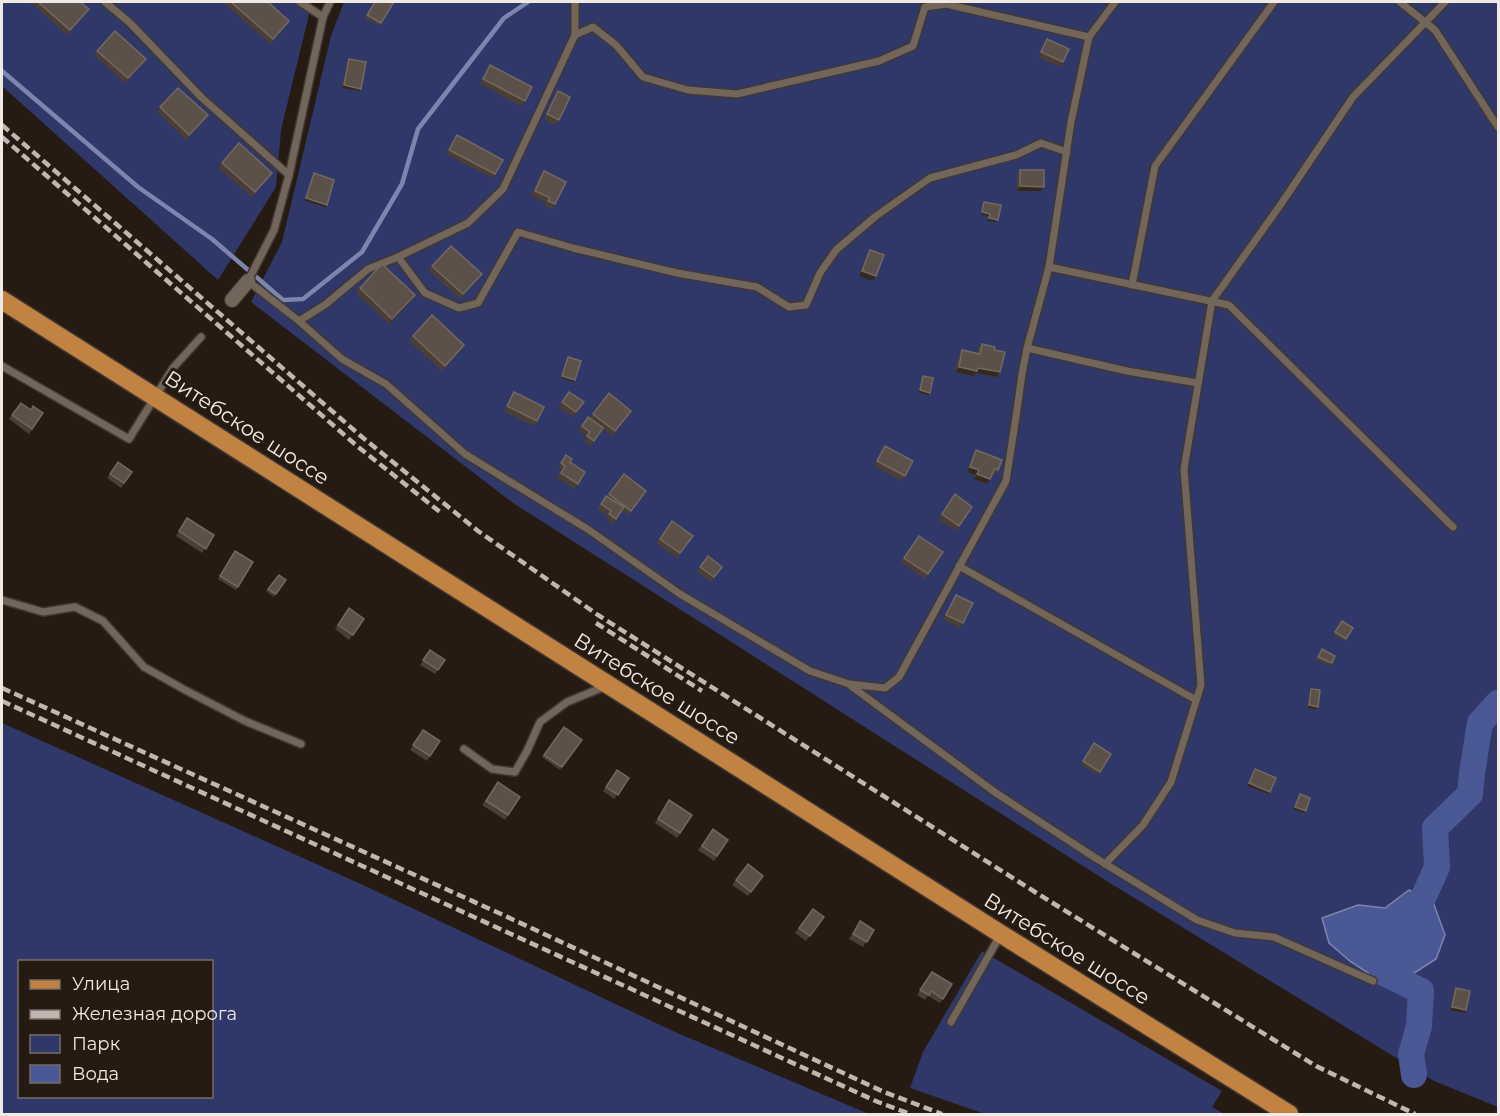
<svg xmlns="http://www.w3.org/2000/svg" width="1500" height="1116" viewBox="0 0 1500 1116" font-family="Montserrat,sans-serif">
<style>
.green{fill:#2f3868;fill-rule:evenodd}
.water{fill:#4b5896;stroke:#7d84ad;stroke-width:1.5}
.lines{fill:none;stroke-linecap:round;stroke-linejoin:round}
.stream{stroke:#7d84ad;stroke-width:4.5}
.river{stroke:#4b5896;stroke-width:26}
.lane-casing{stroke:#413833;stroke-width:10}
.street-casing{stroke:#413833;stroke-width:16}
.primary-casing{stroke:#413833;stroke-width:21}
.lane{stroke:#72655a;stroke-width:7}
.street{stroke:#72655a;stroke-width:14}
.primary{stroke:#c28241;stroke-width:18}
.rail{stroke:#c0b7b0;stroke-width:4.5;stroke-dasharray:9 4.5;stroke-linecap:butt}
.wall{fill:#4b3f35}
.shaded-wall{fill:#34291f}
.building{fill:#5c5148;stroke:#746960;stroke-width:1.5}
.labels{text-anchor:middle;stroke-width:6;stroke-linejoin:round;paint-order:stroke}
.street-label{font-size:21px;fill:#f1e9e3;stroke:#261b12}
</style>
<rect width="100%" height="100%" fill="#261b12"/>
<!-- green -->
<g class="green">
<polygon points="2,2 312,2 281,130 276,187 218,280 2,86"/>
<polygon points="344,2 1498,2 1498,1107 1434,1081 1105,880 513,503 251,302 282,242 331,36"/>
<path d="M 2,723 L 363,885 L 675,1032 L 869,1114 L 2,1114 ZM 20,962 L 212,962 L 212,1096 L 20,1096 Z"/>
<polygon points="982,951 1222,1091 1212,1107 1224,1114 985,1114 910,1088 923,1052"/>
</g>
<!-- water -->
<polygon class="water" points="1409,890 1433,902 1445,935 1436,959 1391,988 1351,962 1329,943 1322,918 1358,905 1385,908"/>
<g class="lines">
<!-- stream -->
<polyline class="stream" points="2,71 138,187 212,239 283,300 303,299 362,252 402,184 418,129 504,18 528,2"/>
<!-- river -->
<g class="river">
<polyline points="1403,925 1424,896 1437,867 1435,828 1470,794 1472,773 1480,723 1498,703"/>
<polyline points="1386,960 1382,972 1421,991 1419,1026 1411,1054 1414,1075"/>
</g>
<!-- lane casing -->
<g class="lane-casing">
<g id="lane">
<polyline points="105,2 130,23 201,97 289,175"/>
<polyline points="300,2 323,17"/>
<polyline points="330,2 323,17 289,175 274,230 248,281 299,321 342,359 386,384 465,454 589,530 680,594 810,671 849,684 885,688 899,677 1006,481 1016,417 1022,374 1027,348 1049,267 1071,122 1089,37 1115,2"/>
<polyline points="1400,2 1435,30 1498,127"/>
<polyline points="575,35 575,2"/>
<polyline points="398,257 425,293 459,308 478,303 518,232 573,248 677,273 757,287 789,307 806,305 820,273 836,250 876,216 930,178 1016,155 1041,143 1067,152"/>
<polyline points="1049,267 1229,305 1453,527"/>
<polyline points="1132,285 1155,166 1274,2"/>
<polyline points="299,321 326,304 368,269 398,257 468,223 503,189 575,35 593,27 616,45 643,77 688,90 737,94 879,61 913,46 925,7 946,4 1089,37"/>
<polyline points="1027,348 1127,371 1198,383"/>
<polyline points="2,366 129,439 173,368 201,337"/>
<polyline points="959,566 1196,700"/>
<polyline points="2,600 43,612 75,607 103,621 144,667 187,691 245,721 301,744"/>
<polyline points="851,686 996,793 1094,857 1197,920 1235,933 1274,937 1373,981"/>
<polyline points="464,749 492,769 515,772 527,751 540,722 567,702 606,686"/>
<polyline points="1105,864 1143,825 1171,782 1201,685 1184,469 1212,301 1279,207 1353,97 1445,2"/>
<polyline points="951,1022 1001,934"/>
</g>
</g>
<!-- street casing -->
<g class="street-casing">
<polyline id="street" points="232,300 248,281"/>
</g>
<!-- primary casing -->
<g class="primary-casing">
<polyline id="primary" points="2,300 1001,934 1289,1114"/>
</g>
<!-- lane -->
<use href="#lane" class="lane"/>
<!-- street -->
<use href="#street" class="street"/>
<!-- primary -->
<use href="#primary" class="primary"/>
<!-- rail -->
<g class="rail">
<polyline points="2,125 362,437 478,531 598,615 1035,892 1316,1066 1415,1114"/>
<polyline points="2,137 357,446 440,512"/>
<polyline points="596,623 702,691"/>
<polyline points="2,688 501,914 884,1092 942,1114"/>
<polyline points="2,701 878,1102 910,1114"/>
</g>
</g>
<!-- wall -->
<g class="wall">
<polygon points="30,2 80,2 89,9 67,35"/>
<polygon points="223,2 268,2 286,26 270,44"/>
<polygon points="374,2 394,2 380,26 365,18"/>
<polygon points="1047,39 1063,62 1060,67 1038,57 1044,44"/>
<polygon points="97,51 146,59 125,83 94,55"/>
<polygon points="349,59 361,89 360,91 342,88 347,62"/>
<polygon points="490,65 525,101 521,106 480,84"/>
<polygon points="558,91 559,120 555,125 544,119"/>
<polygon points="160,107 205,120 186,140 157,112"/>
<polygon points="457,135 495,174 492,178 446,154"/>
<polygon points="222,163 272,173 252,197 218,168"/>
<polygon points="1020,170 1041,191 1017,191 1017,174"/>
<polygon points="544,171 555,204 552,209 545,206 547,203 531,196 540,176"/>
<polygon points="314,173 327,205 325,207 305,201 312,176"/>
<polygon points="870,250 873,281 859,276 867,254"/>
<polygon points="432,266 482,274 460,299 429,271"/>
<polygon points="360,288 412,300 389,324 356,293"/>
<polygon points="413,336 461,350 442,371 409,341"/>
<polygon points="982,344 994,350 1000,372 997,377 976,373 974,376 955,372 959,355 962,350 977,353 978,348"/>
<polygon points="514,392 537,421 534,426 504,411"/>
<polygon points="569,392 584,402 573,417 558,407"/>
<polygon points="609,393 631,411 612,436 602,428 590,446 584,441 587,436 578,431 588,417 590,418"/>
<polygon points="21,403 31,410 43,413 29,434 9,419"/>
<polygon points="885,446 905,476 902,481 874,466"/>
<polygon points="976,450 998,470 995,475 993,474 987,484 974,479 975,475 967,472 973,455"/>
<polygon points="566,455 570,462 585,472 575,489 557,478 562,470 558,468"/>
<polygon points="118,462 132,472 121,488 107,478"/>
<polygon points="624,474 646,491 628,515 622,510 613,524 606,519 608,516 597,509 606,496 607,496"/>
<polygon points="955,494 972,507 956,531 938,519"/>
<polygon points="187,518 214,535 202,553 176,536"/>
<polygon points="672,521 693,536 677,558 656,543"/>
<polygon points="919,536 943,552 925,579 901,562"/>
<polygon points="235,551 253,562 236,590 218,579"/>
<polygon points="708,556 722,567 711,582 697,572"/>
<polygon points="279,575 286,580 274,597 266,591"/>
<polygon points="956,595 963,623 960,628 943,619"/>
<polygon points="349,608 364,619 349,640 335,629"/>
<polygon points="1342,621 1353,628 1345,641 1333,635"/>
<polygon points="1322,649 1332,663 1330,666 1316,659"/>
<polygon points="430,650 445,660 435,674 420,665"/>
<polygon points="1311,689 1316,709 1308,708 1310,691"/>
<polygon points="564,727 582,740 560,770 542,757"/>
<polygon points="423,730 440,741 427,761 410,750"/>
<polygon points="1094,743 1111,754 1098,775 1081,764"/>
<polygon points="617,770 629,778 614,799 603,791"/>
<polygon points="498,782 520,797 505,820 482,805"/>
<polygon points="669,800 692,815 677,838 655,823"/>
<polygon points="713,829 728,840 714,861 698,850"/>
<polygon points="748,864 763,876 748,896 732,885"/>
<polygon points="813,909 824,917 806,941 795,933"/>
<polygon points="860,921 874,930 863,947 849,939"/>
<polygon points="932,972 952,984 940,1003 928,996 925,1000 917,995"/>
<polygon points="1456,988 1465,1013 1450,1010 1454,990"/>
</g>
<!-- shaded-wall -->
<g class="shaded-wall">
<polygon points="344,85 361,89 360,91 342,88"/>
<polygon points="1020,186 1044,187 1041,191 1017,191"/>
<polygon points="306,198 327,205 325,207 305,201"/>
<polygon points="982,212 990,214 988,216 981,215"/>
<polygon points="989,218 998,220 996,222 987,221"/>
<polygon points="862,271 876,276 873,281 859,276"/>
<polygon points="415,295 412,300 389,324 392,319"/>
<polygon points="959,367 978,368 1000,372 997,377 976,373 974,376 955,372"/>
<polygon points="562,376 575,380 574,382 561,378"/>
<polygon points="920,390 930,393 928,395 918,392"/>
<polygon points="970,467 979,470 975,475 967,472"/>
<polygon points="977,474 990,479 987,484 974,479"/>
<polygon points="1309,705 1318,707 1316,709 1308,708"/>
<polygon points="1249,783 1270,792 1269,794 1247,786"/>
<polygon points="1295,807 1306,811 1304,813 1293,809"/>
<polygon points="1452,1007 1466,1010 1465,1013 1450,1010"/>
</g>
<!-- building -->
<g class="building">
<polygon points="38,2 80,2 89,9 70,30"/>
<polygon points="231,2 268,2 289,21 273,39"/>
<polygon points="375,2 394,2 381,23 367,15"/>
<polygon points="115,31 146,59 128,78 97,51"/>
<polygon points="1047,39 1069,49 1063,62 1041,52"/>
<polygon points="349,59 366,62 361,89 344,85"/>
<polygon points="490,65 532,87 525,101 483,79"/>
<polygon points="178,88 208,115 189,135 160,107"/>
<polygon points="558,91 570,97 559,120 547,114"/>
<polygon points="457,135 503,160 495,174 449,150"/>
<polygon points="239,143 272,173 255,192 222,163"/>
<polygon points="1020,170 1044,170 1044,187 1020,186"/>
<polygon points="544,171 566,182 555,204 548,201 550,198 535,191"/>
<polygon points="314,173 334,180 327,205 306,198"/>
<polygon points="984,202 1001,205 998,220 989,218 990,214 982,212"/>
<polygon points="451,246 482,274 463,294 432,266"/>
<polygon points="870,250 884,255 876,276 862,271"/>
<polygon points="382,264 415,295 392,319 360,288"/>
<polygon points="432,315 464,345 445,366 413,336"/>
<polygon points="982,344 995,347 994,350 1005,352 1000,372 978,368 977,371 959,367 962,350 980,354"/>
<polygon points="568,357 581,361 575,380 562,376"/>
<polygon points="923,376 933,378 930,393 920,390"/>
<polygon points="514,392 544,407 537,421 507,406"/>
<polygon points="569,392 584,402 576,412 562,402"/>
<polygon points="609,393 631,411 615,431 593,414"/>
<polygon points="21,403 31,410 33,406 43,413 32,429 12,415"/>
<polygon points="588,417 603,428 594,441 587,436 590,432 582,426"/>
<polygon points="885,446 913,461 905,476 877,461"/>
<polygon points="976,450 1002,460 998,470 995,468 990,479 977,474 979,470 970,467"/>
<polygon points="566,455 572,459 570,462 585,472 578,484 561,473 565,466 561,463"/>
<polygon points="118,462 132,472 124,483 110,474"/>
<polygon points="624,474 646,491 631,511 609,494"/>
<polygon points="955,494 972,507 959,526 942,514"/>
<polygon points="606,496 624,507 616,519 609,514 611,511 601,504"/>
<polygon points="187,518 214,535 206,549 179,531"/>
<polygon points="672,521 693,536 680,553 660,539"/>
<polygon points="919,536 943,552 928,574 904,558"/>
<polygon points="235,551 253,562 238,587 220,576"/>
<polygon points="708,556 722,567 714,577 700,567"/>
<polygon points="279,575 286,580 276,594 268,589"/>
<polygon points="956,595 973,603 963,623 946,615"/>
<polygon points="349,608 364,619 353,635 338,625"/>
<polygon points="1342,621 1353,628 1346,639 1335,632"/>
<polygon points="1322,649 1335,656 1332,663 1318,657"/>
<polygon points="430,650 445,660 438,670 423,660"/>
<polygon points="1311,689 1320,690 1318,707 1309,705"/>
<polygon points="564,727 582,740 562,767 544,755"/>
<polygon points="423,730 440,741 430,756 413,745"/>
<polygon points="1094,743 1111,754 1100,772 1083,761"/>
<polygon points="1255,769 1276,778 1270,792 1249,783"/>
<polygon points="617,770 629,778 618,795 606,787"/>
<polygon points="498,782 520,797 508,815 486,801"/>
<polygon points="1300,794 1310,798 1306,811 1295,807"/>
<polygon points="669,800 692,815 680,833 658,819"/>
<polygon points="713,829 728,840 717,856 702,846"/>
<polygon points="748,864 763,876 751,892 736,880"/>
<polygon points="813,909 824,917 810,936 799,928"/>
<polygon points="860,921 874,930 867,942 853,934"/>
<polygon points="932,972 952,984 943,999 931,991 929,995 920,990"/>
<polygon points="1456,988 1470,991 1466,1010 1452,1007"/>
</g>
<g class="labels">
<!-- street labels -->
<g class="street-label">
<text transform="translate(247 428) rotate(33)" y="7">Витебское шоссе</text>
<text transform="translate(657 689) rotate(32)" y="7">Витебское шоссе</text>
<text transform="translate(1067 949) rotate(32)" y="7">Витебское шоссе</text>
</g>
</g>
<!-- border -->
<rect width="1500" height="1116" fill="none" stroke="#f1e9e3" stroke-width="6"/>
<!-- legend -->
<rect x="18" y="960" width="195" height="138" fill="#261b12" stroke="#776d66" stroke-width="1.5"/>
<rect x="30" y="980" width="30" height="9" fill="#c28241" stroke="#776d66" stroke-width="1.5"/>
<text x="72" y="990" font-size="18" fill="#f1e9e3">Улица</text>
<rect x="30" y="1010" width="30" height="9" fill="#c0b7b0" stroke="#776d66" stroke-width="1.5"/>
<text x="72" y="1020" font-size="18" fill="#f1e9e3">Железная дорога</text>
<rect x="30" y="1035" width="30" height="18" fill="#2f3868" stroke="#776d66" stroke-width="1.5"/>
<text x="72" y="1050" font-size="18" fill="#f1e9e3">Парк</text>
<rect x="30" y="1065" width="30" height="18" fill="#4b5896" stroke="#776d66" stroke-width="1.5"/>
<text x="72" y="1080" font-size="18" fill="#f1e9e3">Вода</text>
</svg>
